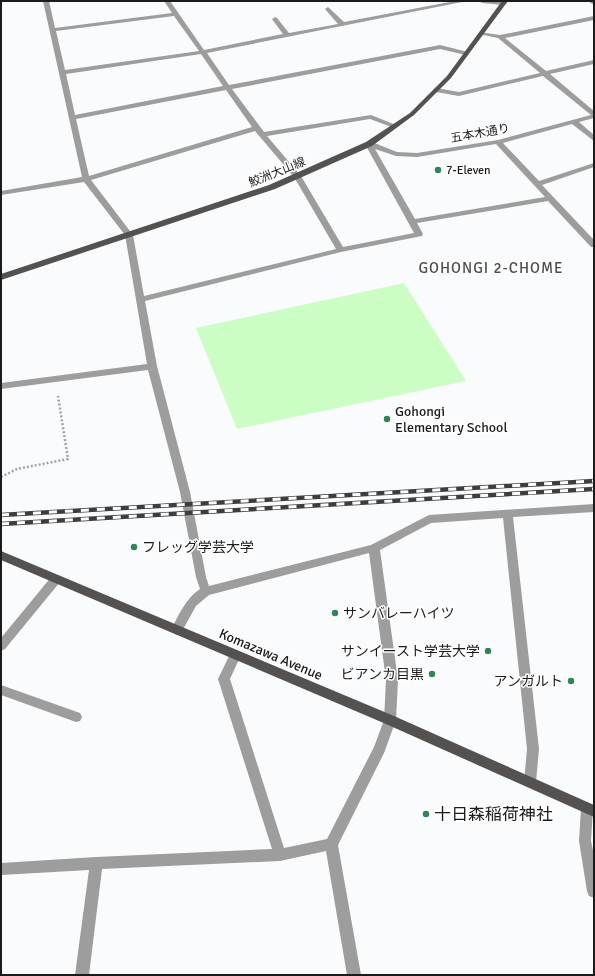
<svg xmlns="http://www.w3.org/2000/svg" width="595" height="976" viewBox="0 0 595 976" font-family="Signika,'Noto Sans JP',sans-serif">
<style>
.green{fill:#cbfdc5}
.lines{fill:none;stroke-linecap:round;stroke-linejoin:round}
.path{stroke:#a2a2a3;stroke-width:2.5;stroke-dasharray:2 2;stroke-linecap:butt}
.minor{fill:#9e9d9d;fill-rule:evenodd}
.major{fill:#535251;fill-rule:evenodd}
.rail-casing{stroke:#3d3d3e;stroke-width:4.5}
.rail{stroke:#fff;stroke-width:3;stroke-dasharray:8;stroke-linecap:butt}
.poi-dot{fill:#2f8558;stroke:#fff;stroke-width:1.5}
.labels{text-anchor:middle;stroke-width:3;stroke-linejoin:round;paint-order:stroke}
.far-street-label{font-size:12px;fill:#1b1b1c;stroke:#fff}
.far-poi-label{font-size:12px;fill:#1b1b1c;stroke:#fff;text-anchor:start}
.poi-label{font-size:14px;fill:#1b1b1c;stroke:#fff;text-anchor:start}
.street-label{font-size:14px;fill:#1b1b1c;stroke:#fff}
.neighbourhood-label{font-size:15px;letter-spacing:1px;fill:#4b4c4d;stroke:#fff}
.near-poi-label{font-size:17px;fill:#1b1b1c;stroke:#fff;text-anchor:start}
</style>
<rect width="100%" height="100%" fill="#fafbfc"/>
<!-- green -->
<polygon class="green" points="404,283 466,381 237,429 196,328"/>
<g class="lines">
<!-- path -->
<polyline class="path" points="1,477 17,469 68,459 58,396"/>
<!-- minor -->
<g class="minor">
<path d="M 43,1 L 49,1 L 55,28 L 172,13 L 164,1 L 170,1 L 204,50 L 283,34 L 272,19 L 275,17 L 277,18 L 289,33 L 338,24 L 325,9 L 328,7 L 344,22 L 455,1 L 467,1 L 207,53 L 229,85 L 440,45 L 468,52 L 469,53 L 466,55 L 440,49 L 232,89 L 264,132 L 371,115 L 396,125 L 396,127 L 394,128 L 370,119 L 267,136 L 301,176 L 343,247 L 414,233 L 365,144 L 366,142 L 372,142 L 397,152 L 417,153 L 498,140 L 591,115 L 543,76 L 459,96 L 436,92 L 433,90 L 436,88 L 459,92 L 540,73 L 498,38 L 479,34 L 479,32 L 500,35 L 594,16 L 594,20 L 505,38 L 546,71 L 594,60 L 594,64 L 550,74 L 594,111 L 594,118 L 579,122 L 594,135 L 594,141 L 572,124 L 503,143 L 539,181 L 594,163 L 594,167 L 542,185 L 594,240 L 594,247 L 591,247 L 548,201 L 417,223 L 423,234 L 422,236 L 341,252 L 145,301 L 157,366 L 190,492 L 206,577 L 209,586 L 371,545 L 429,515 L 594,504 L 594,512 L 513,517 L 539,749 L 536,782 L 534,786 L 530,788 L 526,786 L 524,782 L 527,749 L 503,518 L 431,523 L 380,550 L 398,680 L 396,720 L 384,753 L 338,845 L 361,975 L 347,975 L 326,851 L 280,861 L 102,869 L 89,975 L 75,975 L 89,870 L 1,875 L 1,863 L 96,857 L 272,849 L 218,679 L 231,652 L 235,650 L 239,652 L 241,655 L 230,679 L 284,848 L 327,839 L 374,747 L 384,720 L 386,680 L 369,553 L 209,595 L 196,606 L 181,633 L 177,635 L 173,633 L 171,630 C 178,616 186,598 200,589 L 196,577 L 180,492 L 148,370 L 1,389 L 1,383 L 147,364 L 125,235 L 84,182 L 1,195 L 1,191 L 82,177 ZM 174,16 L 199,51 L 65,70 L 56,31 ZM 201,54 L 223,86 L 75,115 L 66,74 ZM 226,90 L 252,127 L 89,176 L 76,119 ZM 255,131 L 294,177 L 336,249 L 144,296 L 133,235 L 91,180 ZM 496,144 L 545,197 L 415,219 L 375,149 L 396,156 L 417,157 Z"/>
<polygon points="479,1 502,1 507,3 504,5 482,3"/>
<polygon points="588,1 594,1 594,5"/>
<polygon points="56,575 60,576 61,579 60,582 5,649 1,651 1,638 52,576"/>
<polygon points="1,685 80,713 82,717 80,721 76,722 1,695"/>
<polygon points="587,802 591,804 593,808 591,841 594,855 594,898 589,896 587,891 579,841 581,808 583,804"/>
</g>
<!-- major -->
<g class="major">
<polygon points="502,1 508,1 451,78 414,115 372,146 275,189 1,280 1,274 269,185 366,142 410,113 447,76"/>
<polygon points="1,551 394,716 594,805 594,817 386,724 1,560"/>
</g>
<!-- rail casing -->
<g class="rail-casing">
<g id="rail">
<polyline points="1,515 594,481"/>
<polyline points="1,524 594,489"/>
</g>
</g>
<!-- rail -->
<use href="#rail" class="rail"/>
</g>
<!-- markers -->
<g class="poi-dot">
<circle cx="438" cy="170" r="4"/>
<circle cx="387" cy="419" r="4"/>
<circle cx="134" cy="547" r="4"/>
<circle cx="335" cy="613" r="4"/>
<circle cx="488" cy="651" r="4"/>
<circle cx="432" cy="674" r="4"/>
<circle cx="571" cy="681" r="4"/>
<circle cx="426" cy="814" r="4"/>
</g>
<g class="labels">
<!-- far-street labels -->
<g class="far-street-label">
<text transform="translate(480 133) rotate(-10)" y="4">五本木通り</text>
<text transform="translate(277 172) rotate(-22)" y="4">鮫洲大山線</text>
</g>
<!-- far-poi labels -->
<g class="far-poi-label">
<text x="446" y="174">7-Eleven</text>
</g>
<!-- poi labels -->
<g class="poi-label">
<text x="395" y="416">Gohongi<tspan x="395" dy="16">Elementary School</tspan></text>
<text x="142" y="552">フレッグ学芸大学</text>
<text x="343" y="618">サンバレーハイツ</text>
<text x="480" y="656" text-anchor="end">サンイースト学芸大学</text>
<text x="424" y="679" text-anchor="end">ビアンカ目黒</text>
<text x="563" y="686" text-anchor="end">アンガルト</text>
</g>
<!-- street labels -->
<g class="street-label">
<text transform="translate(271 654) rotate(23)" y="5">Komazawa Avenue</text>
</g>
<!-- neighbourhood labels -->
<g class="neighbourhood-label">
<text x="491" y="273">GOHONGI 2-CHOME</text>
</g>
<!-- near-poi labels -->
<g class="near-poi-label">
<text x="434" y="820">十日森稲荷神社</text>
</g>
</g>
<!-- border -->
<rect width="595" height="976" fill="none" stroke="#1b1b1c" stroke-width="4"/>
</svg>
